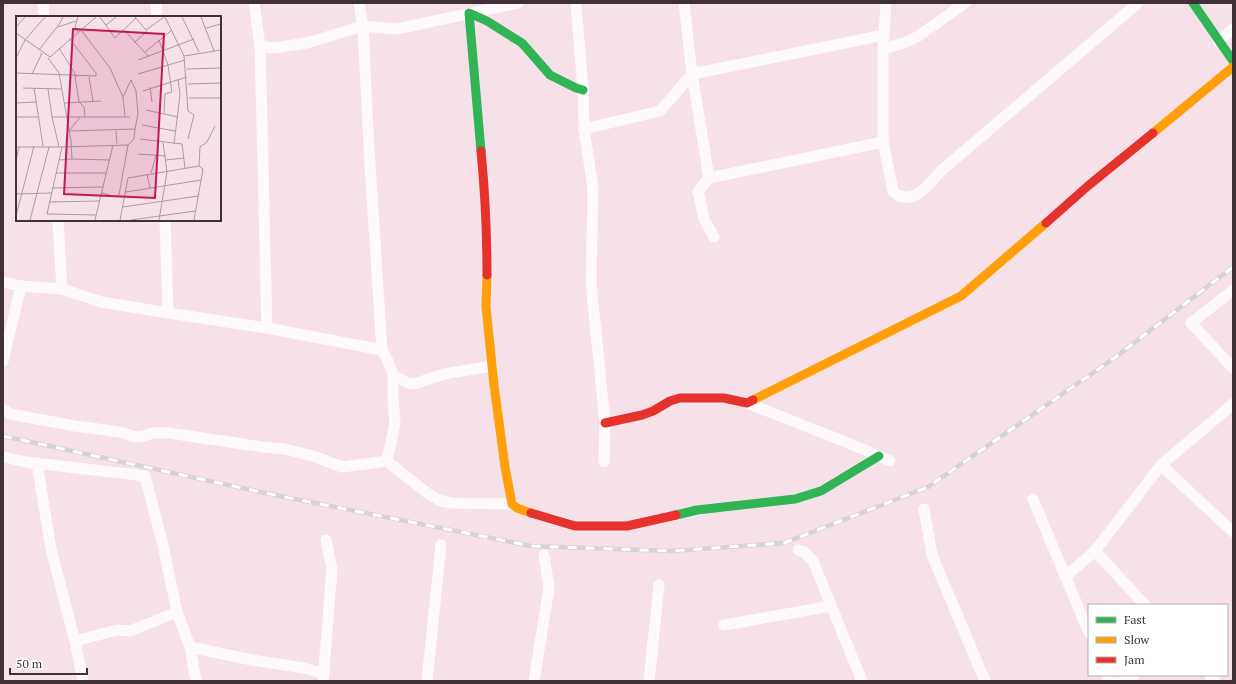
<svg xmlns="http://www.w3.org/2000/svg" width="1236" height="684" viewBox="0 0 1236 684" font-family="'PT Serif',serif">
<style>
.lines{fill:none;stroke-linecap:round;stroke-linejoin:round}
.street{stroke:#fefafc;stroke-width:11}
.fast{stroke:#30b455;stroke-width:9}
.slow{stroke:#ff9f0a;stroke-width:9}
.jam{stroke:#e5322d;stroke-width:9}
.rail-casing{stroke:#d7d2d4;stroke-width:4.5}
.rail{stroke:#fff;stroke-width:3;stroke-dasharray:9;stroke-linecap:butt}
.inset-road{fill:none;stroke:#ad9ba2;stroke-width:1}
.view{fill:#c2185b;fill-opacity:0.15;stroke:#c2185b;stroke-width:2}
.inset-edge{fill:none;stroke:#403137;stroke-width:2}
</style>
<rect width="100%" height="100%" fill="#f6e1e9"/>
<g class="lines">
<!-- street -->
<g class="street">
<polyline points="43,3 44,17"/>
<polyline points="156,3 157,17"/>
<polyline points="254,3 260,46 273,48 307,43 363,26 397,29 518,3"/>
<polyline points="359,3 363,26 369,149 382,350 388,361 393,375 393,398 395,423 387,461"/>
<polyline points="576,3 583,90 584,129 593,188 591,283 605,423 604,462"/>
<polyline points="684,3 692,74 709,178"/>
<path d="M 886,3 L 883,49 L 883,142 L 893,191 C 911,209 930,184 941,171 L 1138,3"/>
<polyline points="1218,41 1233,29"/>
<polyline points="260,46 267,328"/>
<polyline points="883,49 904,43 917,37 965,3"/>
<polyline points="584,129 660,111 692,74 884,35"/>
<polyline points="58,220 62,289"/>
<polyline points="165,220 168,313"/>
<polyline points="714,237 704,219 698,192 709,178 883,142"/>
<polyline points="3,282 21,286 62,289 101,302 168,313 267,328 382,350"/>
<polyline points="1233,290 1191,323 1233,368"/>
<polyline points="3,361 21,286"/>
<polyline points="393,375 408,383 414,384 444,374 492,366"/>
<polyline points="747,403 853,445 890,461"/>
<polyline points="3,409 10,414 75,426 120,432 135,437 144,436 153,433 169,433 263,447 285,449 313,456 342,467 387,461 427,493 441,501 453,503 512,504"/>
<polyline points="3,457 26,462 145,476 163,545 177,612 190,647 196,681"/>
<polyline points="37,463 51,549 75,641 83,681"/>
<polyline points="1161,465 1233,532"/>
<polyline points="1033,499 1089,633"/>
<polyline points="924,509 932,555 985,681"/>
<polyline points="798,550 804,552 813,561 862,681"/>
<polyline points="1095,551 1145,605"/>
<polyline points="1065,577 1095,551 1161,465 1233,404"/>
<polyline points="724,625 831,606"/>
<polyline points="75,641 117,630 130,631 177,612"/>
<polyline points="190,647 252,660 304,668 324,674"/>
<polyline points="1107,675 1109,681"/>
<polyline points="1209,675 1215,681"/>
<polyline points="323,681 332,569 326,540"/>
<polyline points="427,681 441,545"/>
<polyline points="534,681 549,588 544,555"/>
<polyline points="649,681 659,585"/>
<polyline points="1119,681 1135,675"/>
</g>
<!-- fast -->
<g class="fast">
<polyline points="1193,3 1233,61"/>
<polyline points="481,151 469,13 487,21 522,43 550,75 576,88 583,90"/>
<polyline points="676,515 697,510 795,499 821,491 879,456"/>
</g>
<!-- slow -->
<g class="slow">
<polyline points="1153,133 1233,67"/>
<polyline points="487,275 486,307 494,385 505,467 512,504 517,508 531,513"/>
<polyline points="753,400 961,296 1046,223"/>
</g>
<!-- jam -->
<g class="jam">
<path d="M 481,151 C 485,192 487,233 487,275"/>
<polyline points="1046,223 1089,185 1153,133"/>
<polyline points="605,423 642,415 653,411 670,401 680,398 724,398 747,403 753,400"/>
<polyline points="531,513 575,526 627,526 676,515"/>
</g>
<!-- rail casing -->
<g class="rail-casing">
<polyline id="rail" points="3,436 265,493 531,546 671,551 784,543 928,487 1113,359 1233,267"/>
</g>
<!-- rail -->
<use href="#rail" class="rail"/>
</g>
<!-- overview -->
<g transform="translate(16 16)">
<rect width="205" height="205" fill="#f6e1e9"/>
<path class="inset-road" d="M 62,1 L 59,11 L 62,16M 84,1 L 99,22 L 120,2M 119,1 L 130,14 L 148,1M 149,1 L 168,40 L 172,95 L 178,99 L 172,123M 166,1 L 183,36M 185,1 L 198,35M 90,9 L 100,1M 0,11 L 9,1M 42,11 L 60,5M 190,12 L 205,8M 65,14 L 94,52 L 107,81 L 109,100M 108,14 L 132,40M 0,17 L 34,41 L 80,1M 143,24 L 152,49 L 156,76 L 149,78 L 148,97M 118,27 L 131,15M 43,32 L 61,61M 23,34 L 44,7 L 47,1M 129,36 L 156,14M 168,40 L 205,34M 0,42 L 9,24 L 29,1M 32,42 L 43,57 L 55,125 L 56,143 L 43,144M 122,44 L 178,23M 171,53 L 205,52M 0,57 L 80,60 L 80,57 L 53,22M 16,58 L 26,37M 122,58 L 169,44M 59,60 L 63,86 L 68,91 L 69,101M 73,61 L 77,85M 172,68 L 205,67M 134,71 L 136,86M 7,72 L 46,73M 18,72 L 27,130M 32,73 L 36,101 L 114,101M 127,75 L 171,61M 107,81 L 115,64M 173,82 L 204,82M 0,87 L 20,86M 49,87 L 85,85M 130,94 L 162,101M 0,101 L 22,101M 36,101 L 43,131M 126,109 L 159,115M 53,115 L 119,113 L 122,98 L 120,75 L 115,64M 53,115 L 64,101M 100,115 L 101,128M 124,123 L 166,128 L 169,152M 158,128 L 164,79 L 162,63M 0,131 L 3,131 L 0,145M 3,131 L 46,131M 122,138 L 150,140M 56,143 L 94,144M 150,144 L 168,142M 183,150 L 184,131 L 191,126 L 199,110M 40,157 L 91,157M 135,157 L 140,139M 131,158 L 134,172M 36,172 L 87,171M 110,176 L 185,164M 86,177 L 100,181 L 103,179 L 112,129 L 118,123 L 119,113M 0,178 L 35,177M 33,186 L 84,185M 107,191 L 182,180M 80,199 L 31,198 L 46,131 L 112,129M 0,200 L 18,130M 14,204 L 33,131M 79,204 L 97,129M 104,204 L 112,162 L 183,150 L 187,153 L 178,204M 115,204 L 179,195M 143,204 L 151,156 L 147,127"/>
<path class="view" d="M 57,13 L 148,18 L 139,182 L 48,178 Z"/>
<rect width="205" height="205" class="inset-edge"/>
</g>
<!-- border -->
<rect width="1236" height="684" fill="none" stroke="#403137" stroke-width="8"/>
<!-- legend -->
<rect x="1088" y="604" width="140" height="72" fill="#ffffff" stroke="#b3adaf"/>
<rect x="1096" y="617" width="20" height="6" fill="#30b455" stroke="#b3adaf"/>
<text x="1124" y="624" font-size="12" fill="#403137">Fast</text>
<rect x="1096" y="637" width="20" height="6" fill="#ff9f0a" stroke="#b3adaf"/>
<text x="1124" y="644" font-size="12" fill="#403137">Slow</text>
<rect x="1096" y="657" width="20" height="6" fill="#e5322d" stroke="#b3adaf"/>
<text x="1124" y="664" font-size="12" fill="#403137">Jam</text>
<!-- scale -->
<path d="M10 668v6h77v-6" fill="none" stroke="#403137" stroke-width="2"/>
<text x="16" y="668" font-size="12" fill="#403137" stroke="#ffffff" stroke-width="3" paint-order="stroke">50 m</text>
</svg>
